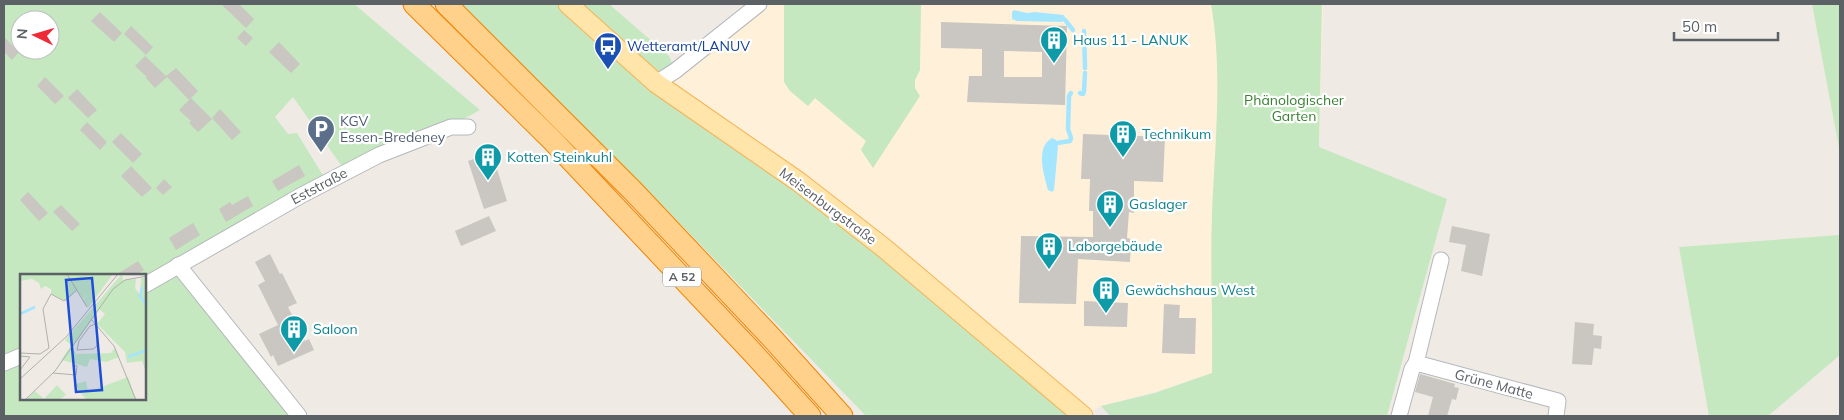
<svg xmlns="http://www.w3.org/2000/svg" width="1844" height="420" viewBox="0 0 1844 420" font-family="Mulish,sans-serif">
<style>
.commercial{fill:#fff1d9}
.green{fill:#c5e8c0;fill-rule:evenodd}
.water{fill:#a4e5ff}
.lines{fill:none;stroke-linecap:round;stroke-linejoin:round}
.stream{stroke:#a4e5ff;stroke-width:4.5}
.building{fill:#cac6c1;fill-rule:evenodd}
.minor-casing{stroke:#b5b8bc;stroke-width:17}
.major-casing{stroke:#f6b256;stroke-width:21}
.highway-casing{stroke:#f38400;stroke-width:23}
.minor{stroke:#fff;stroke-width:15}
.major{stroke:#ffe5a9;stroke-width:19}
.highway{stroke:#ffd18b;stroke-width:21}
.labels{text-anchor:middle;stroke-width:4.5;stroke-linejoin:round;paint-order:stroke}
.shield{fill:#fff;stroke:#8d9093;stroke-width:1}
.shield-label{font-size:12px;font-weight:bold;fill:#5c6165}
.culture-label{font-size:14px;fill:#0d838f;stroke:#fff;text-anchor:start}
.transit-label{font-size:14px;fill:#164399;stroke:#fff;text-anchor:start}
.park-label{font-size:14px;fill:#388130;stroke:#fff}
.service-label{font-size:14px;fill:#4e5e75;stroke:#fff;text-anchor:start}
.street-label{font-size:14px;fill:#5c6165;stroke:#fff}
.inset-river{fill:none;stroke:#a4e5ff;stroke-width:2.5}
.inset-road{fill:none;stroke:#b0b0ad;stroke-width:1}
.view{fill:#1d4ed8;fill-opacity:0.15;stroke:#1d4ed8;stroke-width:2.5}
.inset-edge{fill:none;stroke:#5c6165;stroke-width:2.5}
</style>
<rect width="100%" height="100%" fill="#efebe4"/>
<!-- commercial -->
<polygon class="commercial" points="766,4 1323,4 1319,147 1217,102 1212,373 1155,392 1101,406 1083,416 665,84"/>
<!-- green -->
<g class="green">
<path d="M 4,4 L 354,4 L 480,110 L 451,126 L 346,172 L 293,97 L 275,117 L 288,134 L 297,133 L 327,182 L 145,284 L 145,275 L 21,275 L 21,399 L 145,399 L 145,285 L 178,266 L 299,416 L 4,416 ZM 20,20 L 50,20 L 50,50 L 20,50 Z"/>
<polygon points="462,4 609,4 669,56 672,63 654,82 797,184 1080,416 866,416 663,206"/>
<polygon points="784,4 921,4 920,70 915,80 915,88 920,96 873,168 861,150 866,141 815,98 808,106 790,91 784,82"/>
<path d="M 1211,4 L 1322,4 L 1319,147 L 1447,199 L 1387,416 L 1110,416 L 1101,406 L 1155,393 L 1212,373 C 1213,319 1210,266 1212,213 C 1215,143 1223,72 1211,4 Z"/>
<polygon points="1812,4 1840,4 1840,153"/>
<polygon points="1840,235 1840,355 1768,416 1709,416 1679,247"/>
</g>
<!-- water -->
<g class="water">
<polygon points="1014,10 1027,13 1035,12 1064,15 1065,17 1062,22 1017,21 1012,19 1012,12"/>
<path d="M 1052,138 L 1056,140 L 1058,147 L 1054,190 L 1052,192 L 1048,190 C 1044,175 1035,147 1052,138 Z"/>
</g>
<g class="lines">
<!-- stream -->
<g class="stream">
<polyline points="1065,20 1073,30"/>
<polyline points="1084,31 1085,68"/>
<polyline points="1080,93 1083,94 1084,91 1085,73"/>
<polyline points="1057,143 1070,141 1071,138 1068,129 1069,96 1071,93"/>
</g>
</g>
<!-- building -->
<g class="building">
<polygon points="221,4 239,4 254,19 246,28"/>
<polygon points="100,12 122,33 114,42 91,21"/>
<path d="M 941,22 L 1067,26 L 1065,105 L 967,102 L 969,76 L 982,76 L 982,49 L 941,48 ZM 1004,51 L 1042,52 L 1042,77 L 1004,77 Z"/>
<polygon points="131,26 153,47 146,55 124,34"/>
<polygon points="244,30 253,38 246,46 237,38"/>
<polygon points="4,37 19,52 12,60 4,52"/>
<polygon points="279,42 300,64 291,73 269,52"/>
<polygon points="145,56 166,76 176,68 198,91 189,100 167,77 155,88 146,78 147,77 135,66"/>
<polygon points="45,77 64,96 55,104 37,86"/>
<polygon points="77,89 97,110 88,118 68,98"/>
<polygon points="191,98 212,119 198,132 189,123 191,121 179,110"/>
<polygon points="220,109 241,132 232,140 212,118"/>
<polygon points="87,122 107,142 100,150 80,130"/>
<polygon points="121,133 142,154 133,163 112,142"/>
<polygon points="1083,134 1165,137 1163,182 1134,181 1134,213 1129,212 1127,238 1131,239 1130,262 1078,259 1076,304 1019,303 1021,236 1093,237 1093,211 1089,211 1090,179 1081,179"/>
<polygon points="492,153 507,201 484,209 468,161"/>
<polygon points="299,165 305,176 278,191 272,181"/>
<polygon points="131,166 152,188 142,197 121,176"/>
<polygon points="164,179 172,187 163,195 156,188"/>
<polygon points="28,192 48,213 39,221 20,200"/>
<polygon points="248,196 253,206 226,222 219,209 230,202 232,205"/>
<polygon points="61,205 80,224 72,231 53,212"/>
<polygon points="489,216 496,231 461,246 455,231"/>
<polygon points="193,223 200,235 176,250 169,238"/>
<polygon points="1452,226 1490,234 1482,276 1461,271 1466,245 1449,242"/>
<polygon points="270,254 280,274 282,273 297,303 288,307 305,341 309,339 314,350 278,366 273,355 271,357 259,334 278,325 258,285 265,281 255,262"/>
<polygon points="138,261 144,270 136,275 116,275"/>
<polygon points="1084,301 1128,303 1127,327 1084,326"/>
<polygon points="1164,304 1180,305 1179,318 1196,318 1195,354 1162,353"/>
<polygon points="1575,322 1594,324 1593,335 1602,336 1601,349 1594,348 1592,365 1572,364"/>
<polygon points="1420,374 1455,384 1454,387 1459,388 1456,400 1452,399 1447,416 1428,416 1433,397 1415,392"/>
</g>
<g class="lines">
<!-- minor casing -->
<g class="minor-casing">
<g id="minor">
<polyline points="656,83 675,71 759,4"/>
<polyline points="178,265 299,416"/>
<polyline points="145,285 302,195 379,155 451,127 468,127"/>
<polyline points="4,363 21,356"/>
<polyline points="1416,363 1441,260"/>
<polyline points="1399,416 1412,369 1416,363 1558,401 1556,416"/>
</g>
</g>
<!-- major casing -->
<g class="major-casing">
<polyline id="major" points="568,4 656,83 799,182 884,248 1083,416"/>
</g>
<!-- highway casing -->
<g class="highway-casing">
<g id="highway">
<polyline points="414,4 552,140 753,353 810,416"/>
<polyline points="446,4 633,191 770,336 842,416"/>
</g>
</g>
<!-- minor -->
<use href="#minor" class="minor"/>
<!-- major -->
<use href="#major" class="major"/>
<!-- highway -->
<use href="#highway" class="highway"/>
</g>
<!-- icons -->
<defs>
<g id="building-pin" transform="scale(1.4375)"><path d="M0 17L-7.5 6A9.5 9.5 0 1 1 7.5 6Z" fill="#0f9aa8" stroke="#fff"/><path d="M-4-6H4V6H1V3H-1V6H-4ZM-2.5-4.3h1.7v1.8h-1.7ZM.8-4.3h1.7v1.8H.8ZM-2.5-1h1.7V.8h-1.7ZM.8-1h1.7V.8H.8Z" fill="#fff"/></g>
<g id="bus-pin" transform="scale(1.4375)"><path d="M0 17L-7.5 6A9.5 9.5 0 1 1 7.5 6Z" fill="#1a4fb4" stroke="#fff"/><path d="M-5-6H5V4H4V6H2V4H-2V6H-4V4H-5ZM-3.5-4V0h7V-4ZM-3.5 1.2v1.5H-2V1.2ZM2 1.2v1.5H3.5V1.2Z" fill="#fff"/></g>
<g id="parking-pin" transform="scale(1.4375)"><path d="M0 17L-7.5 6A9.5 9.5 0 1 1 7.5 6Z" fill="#5c6f8a" stroke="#fff"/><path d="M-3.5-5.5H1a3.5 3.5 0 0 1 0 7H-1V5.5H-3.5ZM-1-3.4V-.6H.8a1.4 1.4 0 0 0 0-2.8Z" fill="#fff"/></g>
</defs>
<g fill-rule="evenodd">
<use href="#building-pin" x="1054" y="40"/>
<use href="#bus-pin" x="608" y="46"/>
<use href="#parking-pin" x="321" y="129"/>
<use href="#building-pin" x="1123" y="134"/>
<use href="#building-pin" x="488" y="157"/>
<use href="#building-pin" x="1110" y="204"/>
<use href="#building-pin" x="1049" y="246"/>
<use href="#building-pin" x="1106" y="290"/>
<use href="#building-pin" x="294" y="329"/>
</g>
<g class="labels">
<!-- shield labels -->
<rect class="shield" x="663" y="267.5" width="38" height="19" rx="4"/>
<g class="shield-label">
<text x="682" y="281">A 52</text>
</g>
<!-- culture labels -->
<g class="culture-label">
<text x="1073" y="45">Haus 11 - LANUK</text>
<text x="1142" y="139">Technikum</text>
<text x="507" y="162">Kotten Steinkuhl</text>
<text x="1129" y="209">Gaslager</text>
<text x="1068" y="251">Laborgebäude</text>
<text x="1125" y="295">Gewächshaus West</text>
<text x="313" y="334">Saloon</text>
</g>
<!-- transit labels -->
<g class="transit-label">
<text x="627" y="51">Wetteramt/LANUV</text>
</g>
<!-- park labels -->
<g class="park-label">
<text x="1294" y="105">Phänologischer<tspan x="1294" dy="16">Garten</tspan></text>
</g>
<!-- service labels -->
<g class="service-label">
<text x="340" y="126">KGV<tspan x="340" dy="16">Essen-Bredeney</tspan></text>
</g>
<!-- street labels -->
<g class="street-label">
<text transform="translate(319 186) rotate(-28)" y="5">Eststraße</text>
<text transform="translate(828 206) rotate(37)" y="5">Meisenburgstraße</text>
<text transform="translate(1494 384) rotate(15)" y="5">Grüne Matte</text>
</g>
</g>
<!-- overview -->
<g transform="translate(20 274)">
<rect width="126" height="126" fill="#efebe4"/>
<path d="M 0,0 L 93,0 L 68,34 L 63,26 L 67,22 L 63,25 L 57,16 L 46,27 L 31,20 L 31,15 L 25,12 L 21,15 L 19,9 L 12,5 L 0,7 ZM 102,0 L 103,6 L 116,5 L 115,14 L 120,21 L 121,4 L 126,3 L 126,97 L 122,87 L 107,89 L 105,78 L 77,50 L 85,40 L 79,35 L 53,73 L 56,80 L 91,79 L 95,74 L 99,83 L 86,88 L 70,85 L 67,93 L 42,86 L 38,91 L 51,71 L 45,66 ZM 108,103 L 116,126 L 97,126 L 94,123 L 95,126 L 67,126 L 53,111 L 66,107 L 68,118 ZM 37,111 L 46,121 L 39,126 L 6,126 L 15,117 L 24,125 Z" fill="#c5e8c0"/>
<path class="inset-river" d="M 122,13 L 120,22 L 127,32M 0,40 L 15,33M 108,83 L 127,76"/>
<path class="inset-road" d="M 47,0 L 67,33M 71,45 L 94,72 L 116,126M 76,50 L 70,52 L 59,67 L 57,76 L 73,75 L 77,72 L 77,64M 0,79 L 20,80 L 29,74 L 23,35 L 31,20 L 44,27 L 57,16M 0,82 L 10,83 L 0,96M 33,99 L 56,101 L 57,92 L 53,91M 0,105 L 47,62 L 98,0M 5,126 L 35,97 L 93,15 L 105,6 L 127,2"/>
<path class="view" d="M 72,4 L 82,116 L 56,118 L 46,6 Z"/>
<rect width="126" height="126" class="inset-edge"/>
</g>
<!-- border -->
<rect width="1844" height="420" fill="none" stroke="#5c6165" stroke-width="10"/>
<!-- north arrow -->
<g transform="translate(35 35) rotate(275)"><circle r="24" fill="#ffffff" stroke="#bec0c1"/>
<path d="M0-4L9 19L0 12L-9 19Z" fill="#ef2a37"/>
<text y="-8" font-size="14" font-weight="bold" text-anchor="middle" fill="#5c6165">N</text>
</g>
<!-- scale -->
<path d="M1674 32v8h104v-8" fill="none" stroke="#5c6165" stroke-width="2.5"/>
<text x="1682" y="32" font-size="15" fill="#5c6165" stroke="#ffffff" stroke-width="4" paint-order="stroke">50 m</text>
</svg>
